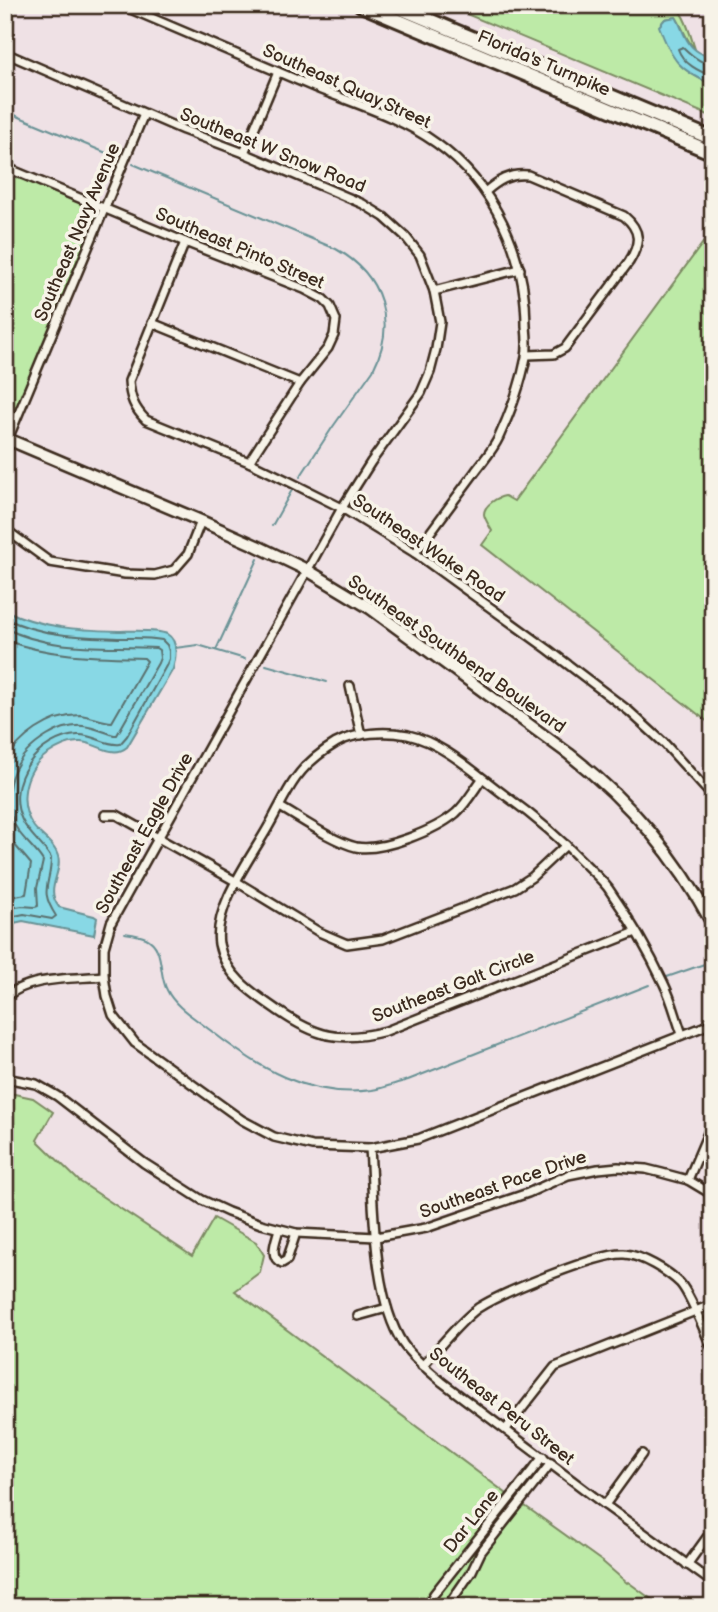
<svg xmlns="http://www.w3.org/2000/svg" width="718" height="1612" viewBox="0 0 718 1612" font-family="'Balsamiq Sans',sans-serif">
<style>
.green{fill:#bdeaa7;stroke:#7c8a62;stroke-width:2}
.water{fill:#88d8e5;stroke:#699295;stroke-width:2}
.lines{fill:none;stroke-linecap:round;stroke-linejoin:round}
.shore{stroke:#5a706e;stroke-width:2}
.stream{stroke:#699295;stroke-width:2}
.street-casing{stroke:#3b2a1e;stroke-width:12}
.secondary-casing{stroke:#3b2a1e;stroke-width:15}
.highway-casing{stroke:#3b2a1e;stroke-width:18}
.street{stroke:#f7f3e8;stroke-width:7}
.secondary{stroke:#f7f3e8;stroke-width:10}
.highway{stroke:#f7f3e8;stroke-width:12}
.labels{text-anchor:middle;stroke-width:7;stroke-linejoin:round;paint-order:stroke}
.street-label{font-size:18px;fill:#3b2a1e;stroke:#f7f3e8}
</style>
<rect width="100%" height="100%" fill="#efe1e5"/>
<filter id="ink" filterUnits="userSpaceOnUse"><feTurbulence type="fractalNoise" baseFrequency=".0143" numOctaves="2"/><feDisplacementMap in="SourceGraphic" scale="14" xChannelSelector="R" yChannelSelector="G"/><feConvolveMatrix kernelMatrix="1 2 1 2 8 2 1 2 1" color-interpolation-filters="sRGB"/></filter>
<g filter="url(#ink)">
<!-- green -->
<g class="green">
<path d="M 445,5 L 675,5 C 686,17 690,34 695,49 C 685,39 684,29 676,17 L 665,19 L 660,26 C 676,62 676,68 713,85 L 713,117 Z"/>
<polygon points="5,171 98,211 6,433 5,433"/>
<path d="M 713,229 L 713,726 L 482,545 L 492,531 C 490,527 484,518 484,514 C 484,505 498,497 505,496 L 514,501 Z"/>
<polygon points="5,1092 33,1098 53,1112 37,1140 79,1181 192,1256 214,1218 256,1242 264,1255 260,1272 235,1291 507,1494 431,1592 422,1607 5,1607"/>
<polygon points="511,1501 515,1503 478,1550 469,1569 443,1607 431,1607 437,1596"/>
<polygon points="525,1506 603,1562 627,1583 628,1582 662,1607 451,1607 475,1573 484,1554 521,1507 523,1508"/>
</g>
<!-- water -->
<g class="water">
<path d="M 676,17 C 681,25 683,35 689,43 C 694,51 704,55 713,59 L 713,85 C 679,70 672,61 659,26 L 665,19 Z"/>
<path d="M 5,610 C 41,628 79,630 118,631 C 130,631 156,629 167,634 C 179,641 176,658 173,669 L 127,747 C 113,759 97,743 81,742 C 69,741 56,748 46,755 C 24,771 17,804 34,827 C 41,836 55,844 58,856 C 63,873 44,889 59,907 L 94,916 L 97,918 L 94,935 L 23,921 L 5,925 Z"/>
</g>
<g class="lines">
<!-- shore -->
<g class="shore">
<path d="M 713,65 C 701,64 691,55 683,47 L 678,49 C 683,64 699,71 713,77"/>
<path d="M 5,618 C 40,636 80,637 118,638 C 133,638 148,637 162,640 L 167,645 L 169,651 L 169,659 L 166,666 L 127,736 L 120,744 C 106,746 93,734 78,735 C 39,737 4,781 22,820 C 29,835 43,844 51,858 C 51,886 38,888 56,916 L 52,919 L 24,914 L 5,918"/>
<path d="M 5,628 C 51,652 107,645 156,648 L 159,650 L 160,658 L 158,663 L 117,735 L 114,735 C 104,732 93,727 83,726 C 71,725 57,730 47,736 C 17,754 1,783 12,818 C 17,836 34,846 43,861 L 37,888 L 38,906 L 35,907 L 22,906 L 5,909"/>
<path d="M 5,640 C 50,657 97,657 144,658 L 147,661 L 112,722 C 102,722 91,716 80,715 C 50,715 18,737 5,763"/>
<polyline points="5,830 14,844 31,864 26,894 5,898"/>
</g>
<!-- stream -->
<g class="stream">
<polyline points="5,111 116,157"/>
<path d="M 133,164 L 336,249 C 383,275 397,323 373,370 L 332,428 L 300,477"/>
<polyline points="272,526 292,490"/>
<polyline points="175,648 198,645 245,659"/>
<polyline points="216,650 258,559"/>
<polyline points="266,665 327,682"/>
<path d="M 125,933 C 132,934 140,935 146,938 C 165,947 158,974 167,990 C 175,1007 195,1018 210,1030 C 257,1067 308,1099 372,1090 C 384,1088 396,1083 408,1080 L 649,985"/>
<polyline points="667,977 713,961"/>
</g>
<!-- street casing -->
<g class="street-casing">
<g id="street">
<path d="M 121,5 C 186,33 251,61 316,88 C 356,104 400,117 436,143 C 495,185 526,255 526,326 C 527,336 528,347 526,357 C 521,384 510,413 499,437 C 493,450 483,461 475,472 C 455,499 435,526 415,553"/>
<polyline points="5,53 183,130 244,153 363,204 384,217 405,236 420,255 434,291 440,322 436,349 430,372 421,393 371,462 342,508 111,923 104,948 104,976 107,996 113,1015 135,1043 242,1120 274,1137 312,1146 370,1148 418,1139 713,1023"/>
<polyline points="244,153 278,72"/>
<polyline points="5,167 185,242 304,289 323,299 330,306 336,320 334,335 328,348 300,383 249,462"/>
<path d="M 485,192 C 498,181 509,173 528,175 L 624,216 C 642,231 640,244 629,262 L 565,348 L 554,354 L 527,355"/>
<path d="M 185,242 L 129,381 C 130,398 134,408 146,420 L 249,462 L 290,482 L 342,508 L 415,553 L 549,650 L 629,711 L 665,744 L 713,797"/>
<polyline points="434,291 520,269"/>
<polyline points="152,323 300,383"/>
<polyline points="8,439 144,114"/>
<polyline points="5,529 50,562 125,574 155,575 174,570 188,554 201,521"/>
<polyline points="350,686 361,735"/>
<path d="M 280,807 C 301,819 332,841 356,847 C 382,852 436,830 456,813 C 466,804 474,790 482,779"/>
<polyline points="105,815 117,815 237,882 319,932 347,944 383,939 515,888 532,877 566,845"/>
<path d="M 636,932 L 386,1031 C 339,1043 316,1037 277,1010 C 252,993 225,975 219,944 C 213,908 250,859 267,829 C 277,812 285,793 296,778 C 306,764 321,752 336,743 C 356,732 386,731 408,735 C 444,743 477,775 506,796 C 535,817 562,840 586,865 C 594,873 602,880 608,888 C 629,918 649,952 664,984 C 672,1000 676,1018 682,1034"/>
<path d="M 5,998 C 27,976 75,979 104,976"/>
<polyline points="5,1078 36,1084 57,1096 144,1163 202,1200 228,1212 261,1224 296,1233 376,1237 426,1228 528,1193 568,1175 598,1169 618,1167 646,1169 662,1173 688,1180 713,1195"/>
<path d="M 370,1148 C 374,1204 372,1297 403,1344 C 414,1359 428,1370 442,1382 L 605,1505 L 713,1583"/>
<polyline points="688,1180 713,1121"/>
<path d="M 279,1229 C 276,1241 268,1257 282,1263 L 287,1260 L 296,1233"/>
<polyline points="358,1316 387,1308"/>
<path d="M 422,1366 C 438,1349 460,1321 478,1308 C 501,1293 598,1253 624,1254 C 641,1255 668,1271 680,1283 C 691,1295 706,1335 713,1351"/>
<polyline points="506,1429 555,1367 713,1304"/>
<polyline points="605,1505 642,1454"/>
<polyline points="687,1565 713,1529"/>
<polyline points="5,1604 22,1607"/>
<polyline points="426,1607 434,1594 453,1570 543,1457"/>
<polyline points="447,1607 472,1571 481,1552 551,1463"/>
</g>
</g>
<!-- secondary casing -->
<g class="secondary-casing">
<path id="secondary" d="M 5,438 L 201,521 L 257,546 L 307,570 L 370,608 L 569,754 C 630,802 676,856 713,925"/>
</g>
<!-- highway casing -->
<g class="highway-casing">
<g id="highway">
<polyline points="361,5 713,153"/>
<polyline points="393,5 713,139"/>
</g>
</g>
<!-- street -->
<use href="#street" class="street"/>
<!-- secondary -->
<use href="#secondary" class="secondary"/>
<!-- highway -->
<use href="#highway" class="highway"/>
</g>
</g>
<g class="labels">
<!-- street labels -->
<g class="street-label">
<text transform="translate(544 63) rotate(23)" y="6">Florida's Turnpike</text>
<text transform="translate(347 86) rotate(24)" y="6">Southeast Quay Street</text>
<text transform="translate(273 150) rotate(22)" y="6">Southeast W Snow Road</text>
<text transform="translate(77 232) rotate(-67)" y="6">Southeast Navy Avenue</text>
<text transform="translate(240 248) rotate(23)" y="6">Southeast Pinto Street</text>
<text transform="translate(429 548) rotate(34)" y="6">Southeast Wake Road</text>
<text transform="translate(457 654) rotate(35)" y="6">Southeast Southbend Boulevard</text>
<text transform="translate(144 833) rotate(-61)" y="6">Southeast Eagle Drive</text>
<text transform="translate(453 986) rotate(-21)" y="6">Southeast Galt Circle</text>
<text transform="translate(503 1184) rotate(-19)" y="6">Southeast Pace Drive</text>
<text transform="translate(502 1406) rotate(38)" y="6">Southeast Peru Street</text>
<text transform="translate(471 1521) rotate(-51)" y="6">Dar Lane</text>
</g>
</g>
<!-- margin -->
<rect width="718" height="1612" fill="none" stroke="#f7f3e8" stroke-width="28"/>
<rect x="14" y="14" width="690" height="1584" fill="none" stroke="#3b2a1e" stroke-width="2.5" filter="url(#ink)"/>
</svg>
